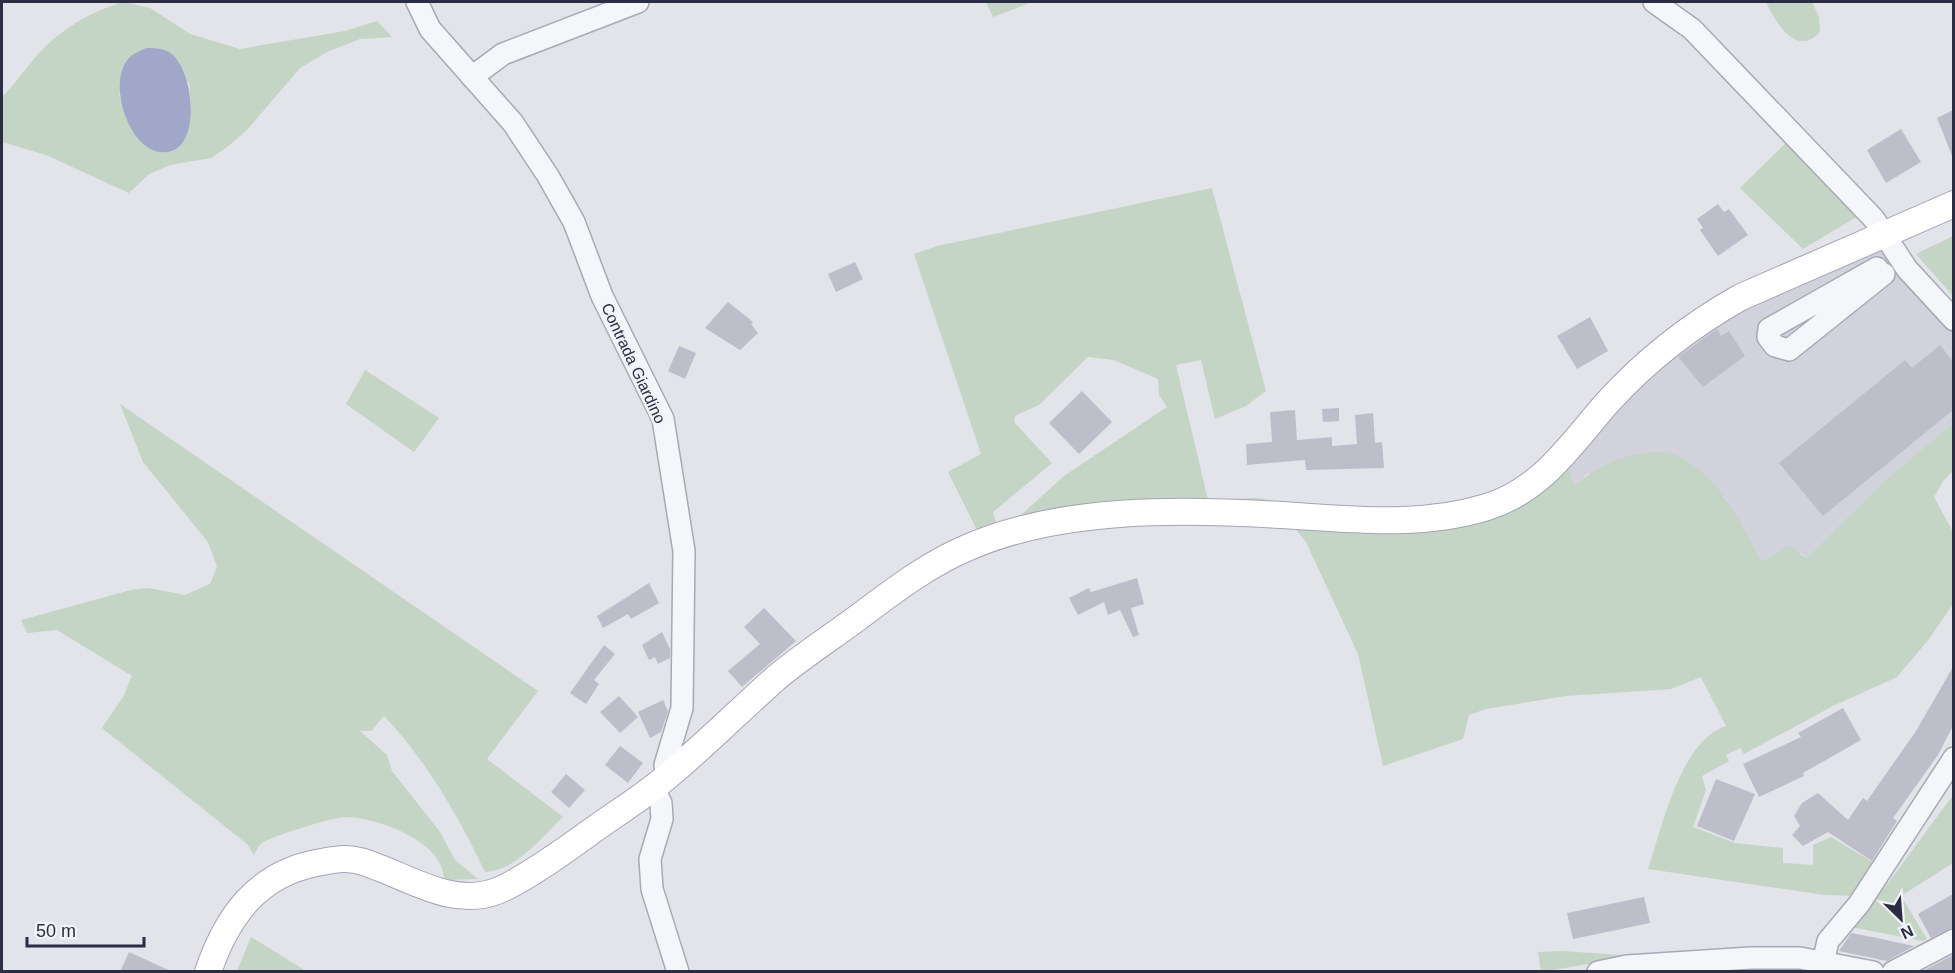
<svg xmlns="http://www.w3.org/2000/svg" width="1955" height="973" viewBox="0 0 1955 973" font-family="Helvetica,sans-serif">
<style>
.built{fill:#d1d2dc}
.green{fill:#c4d4c5;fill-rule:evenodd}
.water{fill:#a0a7c8}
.building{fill:#bdbeca}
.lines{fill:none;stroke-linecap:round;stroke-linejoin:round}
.minor-casing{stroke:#a8a9b4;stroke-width:24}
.major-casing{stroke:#a3a4b5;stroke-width:28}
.minor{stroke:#f5f6f9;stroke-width:21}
.major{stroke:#fff;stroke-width:26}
.labels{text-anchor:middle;stroke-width:5;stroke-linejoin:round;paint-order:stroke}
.street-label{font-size:16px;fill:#2b2d42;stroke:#f2f3f8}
</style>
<rect width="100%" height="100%" fill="#e3e3ea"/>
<!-- built -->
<polygon class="built" points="1884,245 1891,260 1953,332 1953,423 1883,482 1806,558 1801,553 1761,563 1725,497 1588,473 1573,487 1567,467 1621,401 1676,349 1726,315"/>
<!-- green -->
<g class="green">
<path d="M 124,2 L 150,8 L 190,34 L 240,49 L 345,31 L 377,21 L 392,37 L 360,39 L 327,52 L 300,68 L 247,130 L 227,147 L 211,158 L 170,165 L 149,174 L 129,193 L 46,155 L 2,142 L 2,97 C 17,82 29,63 44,48 C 65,27 96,9 124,2 ZM 189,82 L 191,106 L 188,125 L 127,122 L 119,93 Z"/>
<polygon points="986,2 1032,2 993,17"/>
<path d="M 1766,2 L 1812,2 L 1819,17 L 1820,32 C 1796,58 1776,23 1766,2 Z"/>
<polygon points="1789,140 1860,215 1803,249 1740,188"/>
<polygon points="1212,188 1266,391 1246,406 1215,419 1201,360 1176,365 1208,500 1260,498 1281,504 1011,524 1064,476 1167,407 1159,395 1158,379 1114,360 1088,357 1039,405 1015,416 1014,422 1052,463 993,512 998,528 980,536 948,472 981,454 914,254 937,246"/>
<polygon points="1953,236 1953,296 1916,254"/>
<polygon points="365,370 439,418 414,452 346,404"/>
<path d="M 120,404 L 538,691 L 487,759 L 563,817 C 541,838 517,870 485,872 C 459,817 426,760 384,716 L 371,731 L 360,731 L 387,755 L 392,771 L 440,832 L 455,860 L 478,879 L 444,880 C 445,842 379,818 346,817 C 334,817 272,836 262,843 C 258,846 257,850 254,855 L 247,844 L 102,728 L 123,697 L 132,676 L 57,630 L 27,633 L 21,620 L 131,590 L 148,588 L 185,595 L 210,584 L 217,567 L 208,542 L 143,462 Z"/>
<path d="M 1953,418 L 1953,471 L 1944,480 L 1934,497 L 1953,532 L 1953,604 L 1929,639 L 1897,677 L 1833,706 L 1744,754 L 1740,748 L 1726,755 L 1729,761 L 1702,776 L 1706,790 L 1693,827 L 1735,843 L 1783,848 L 1783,863 L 1813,865 L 1813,845 L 1831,837 L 1879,866 L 1857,896 L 1825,895 L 1648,869 C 1662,828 1680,741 1726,726 L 1701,677 L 1671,689 L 1566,696 L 1486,709 L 1469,715 L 1463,739 L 1383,766 L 1358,654 L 1306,542 L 1294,527 L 1399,527 L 1567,467 L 1574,486 C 1591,471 1608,462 1630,456 C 1643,453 1664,449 1676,455 C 1719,476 1741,522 1761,562 L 1789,546 L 1806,558 L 1883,482 L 1953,423 Z"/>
<polygon points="1953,795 1953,863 1901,896 1927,939 1923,941 1851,927 1889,882"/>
<polygon points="251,937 306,971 237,971"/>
<polygon points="1562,951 1635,956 1541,972 1538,952"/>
</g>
<!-- water -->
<path class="water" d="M 146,48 C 154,48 161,48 169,52 C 193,67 201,138 174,150 C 134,167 103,83 130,57 C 134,53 141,51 146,48 Z"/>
<!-- building -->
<g class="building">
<polygon points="1953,110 1953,158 1937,118"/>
<polygon points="1901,129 1921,162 1886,183 1867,150"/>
<polygon points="1718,204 1724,212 1729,209 1748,235 1718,256 1700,230 1703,228 1697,219"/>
<polygon points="855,262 863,279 836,292 828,274"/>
<polygon points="728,302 753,322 751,324 758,333 740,350 705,328"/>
<polygon points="1590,317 1608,351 1577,369 1557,336"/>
<polygon points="1717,329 1721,336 1729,331 1745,356 1703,387 1678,357"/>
<polygon points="1940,345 1953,362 1953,410 1823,516 1779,463 1905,360 1912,368"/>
<polygon points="679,346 696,353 685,379 668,371"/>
<polygon points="1082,391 1112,422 1079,454 1049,423"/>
<polygon points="1339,408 1339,421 1323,422 1322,409"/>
<polygon points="1295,410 1297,440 1332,437 1332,446 1357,444 1355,415 1373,413 1375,443 1382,442 1384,468 1306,470 1305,460 1247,465 1246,444 1272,442 1270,412"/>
<polygon points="1137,578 1144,604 1131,608 1139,635 1133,637 1120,610 1108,615 1104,602 1078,615 1069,598 1089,588 1091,592"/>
<polygon points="649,583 659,603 631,619 628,614 603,628 597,616"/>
<polygon points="764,608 796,641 742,687 728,671 760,644 744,627"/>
<polygon points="662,632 670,649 670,658 658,664 655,657 649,660 642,645"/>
<polygon points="604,645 615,654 594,680 599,684 586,704 570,693"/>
<polygon points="1953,667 1953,726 1938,755 1893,818 1897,821 1872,861 1828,832 1803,846 1792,835 1800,826 1794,816 1802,803 1818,793 1848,820 1863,798 1867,801 1916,731"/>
<polygon points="619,696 638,717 620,733 600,712"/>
<polygon points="663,700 668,711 661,732 650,738 638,712"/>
<polygon points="1843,708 1861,740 1803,773 1804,776 1759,797 1743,764 1801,737 1798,733"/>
<polygon points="620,746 643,763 628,783 605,765"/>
<polygon points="566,774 585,790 569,808 551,792"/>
<polygon points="1716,779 1755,794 1734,841 1697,826"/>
<polygon points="1953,894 1953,927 1931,938 1918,914"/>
<polygon points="1644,897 1650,923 1573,939 1567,913"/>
<polygon points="1851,933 1877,938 1914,946 1887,961 1839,951"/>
<polygon points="129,952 173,972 120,972"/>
<polygon points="1953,955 1953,972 1921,972"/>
</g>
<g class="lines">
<!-- minor casing -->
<g class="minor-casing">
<g id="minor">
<polyline points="417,2 430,29 513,123 548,176 574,222 602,296 663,419 684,551 682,708 665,765 667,777"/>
<polyline points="1654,2 1692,29 1874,219 1907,269 1954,320"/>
<polyline points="472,77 503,54 638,2"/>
<polyline points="1877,268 1769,329 1768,337 1775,346 1789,350 1884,274"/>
<polyline points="653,787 661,803 662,819 650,859 652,889 678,972"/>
<polyline points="1823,963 1828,941 1859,904 1954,758"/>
<polyline points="1598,972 1627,966 1751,958 1800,958 1873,972"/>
<polyline points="1893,972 1954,940"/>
</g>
</g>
<!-- major casing -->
<g class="major-casing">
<path id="major" d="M 208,972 C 227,916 257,875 316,863 C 332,860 344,857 360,861 C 405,874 450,909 497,891 C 525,880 571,846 596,828 C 620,811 646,795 669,775 C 706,744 740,710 776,678 C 801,657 829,639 856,619 C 892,592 928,564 969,547 C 1061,507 1182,509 1281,515 C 1349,519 1419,528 1487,507 C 1542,490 1571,444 1607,403 C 1646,360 1691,325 1741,297 L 1954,204"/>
</g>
<!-- minor -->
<use href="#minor" class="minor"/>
<!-- major -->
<use href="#major" class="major"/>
</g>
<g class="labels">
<!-- street labels -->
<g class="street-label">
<text transform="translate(634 363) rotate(65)" y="6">Contrada Giardino</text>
</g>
</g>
<!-- border -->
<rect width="1955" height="973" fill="none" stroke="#2b2d42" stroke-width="6"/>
<!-- north arrow -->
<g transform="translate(1901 919) rotate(155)" stroke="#f2f3f8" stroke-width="4.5" paint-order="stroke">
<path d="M0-4.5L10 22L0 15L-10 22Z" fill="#2b2d42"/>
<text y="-9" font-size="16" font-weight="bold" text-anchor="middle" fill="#2b2d42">N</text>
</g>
<!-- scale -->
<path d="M27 937v9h117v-9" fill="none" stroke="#2b2d42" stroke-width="3"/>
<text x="36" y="937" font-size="18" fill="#2b2d42" stroke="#f2f3f8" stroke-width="4.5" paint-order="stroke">50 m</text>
</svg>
